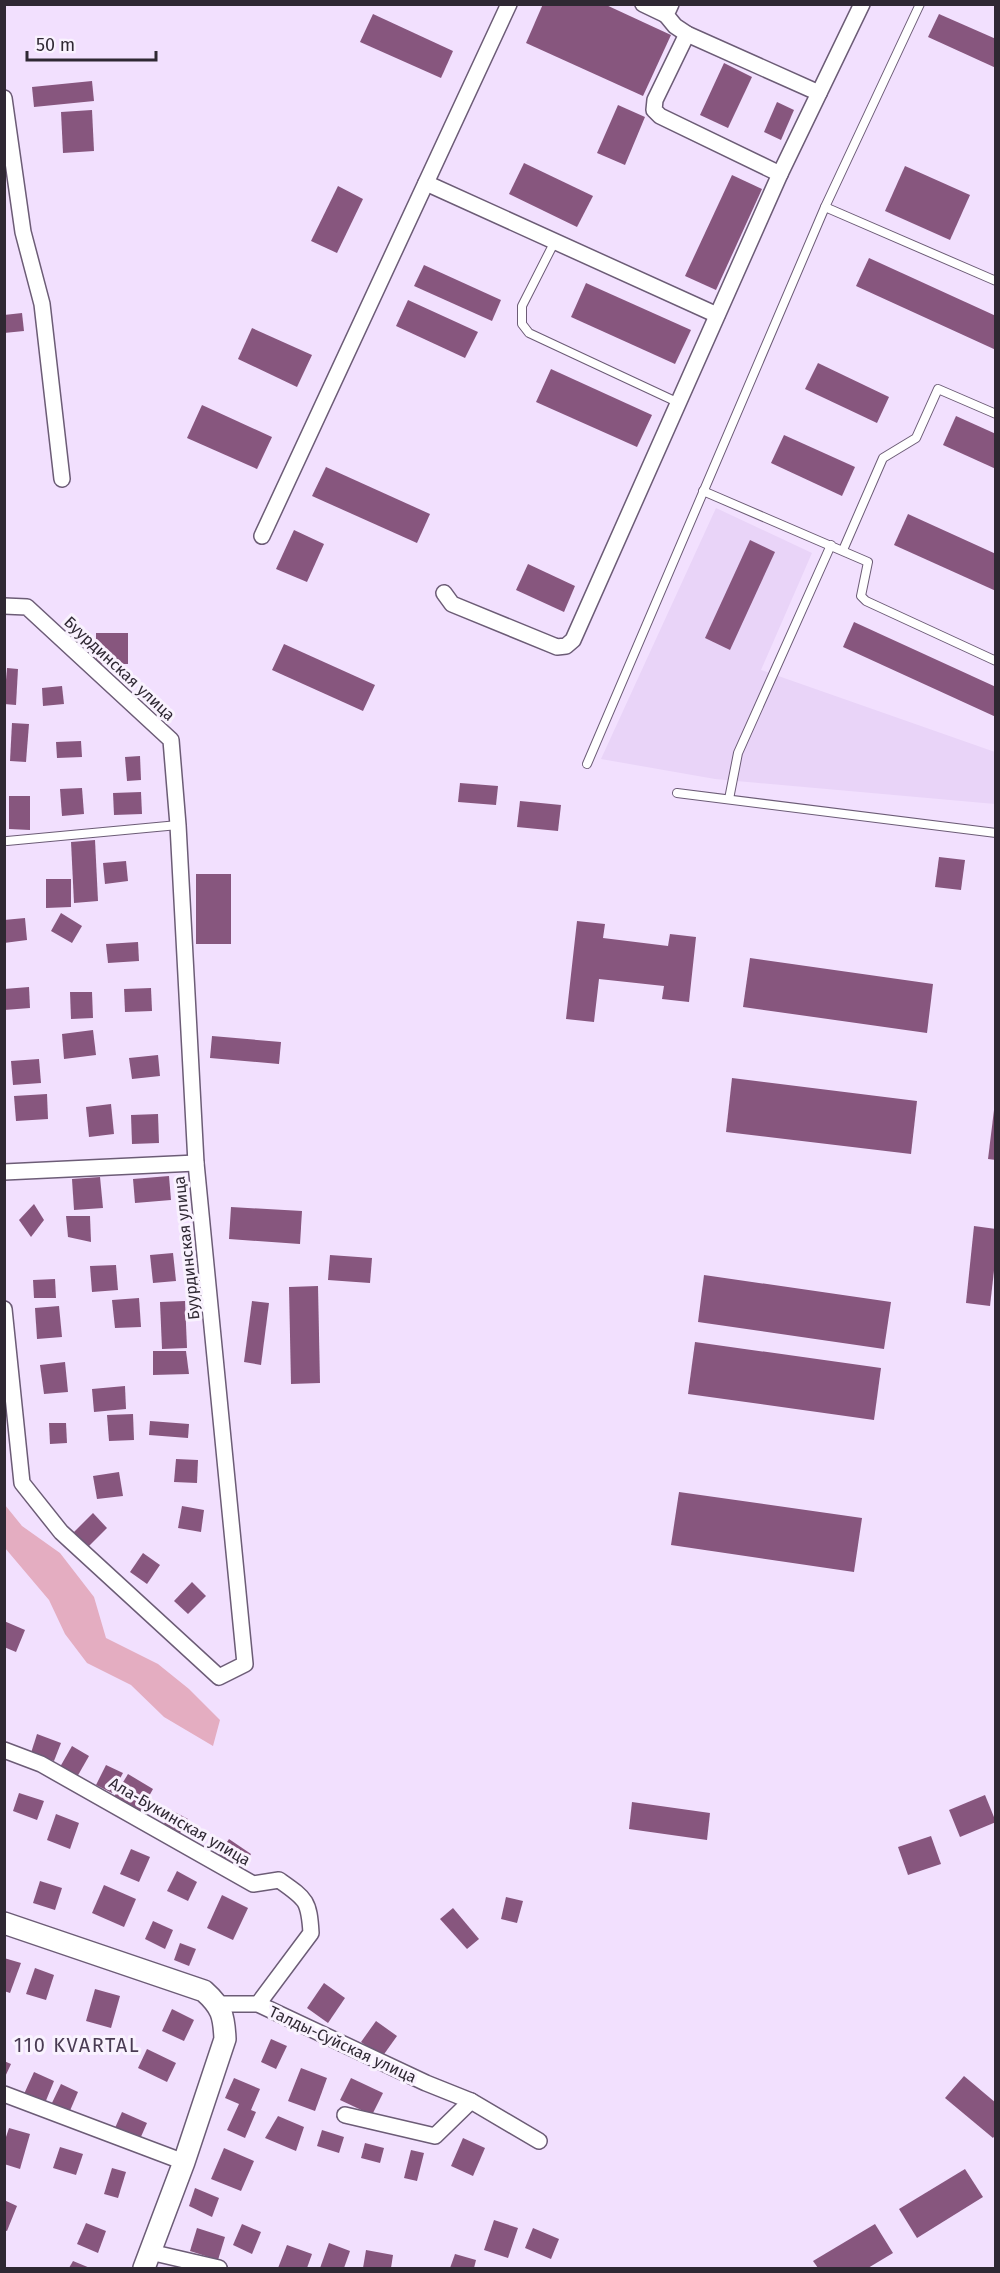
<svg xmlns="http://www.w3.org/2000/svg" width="1000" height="2273" viewBox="0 0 1000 2273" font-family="'Fira Sans',sans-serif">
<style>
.built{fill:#e9d4f8}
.green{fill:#e4adc1}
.building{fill:#87567e}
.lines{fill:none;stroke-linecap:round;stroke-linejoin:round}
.lane-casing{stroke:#6c5c76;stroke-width:10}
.street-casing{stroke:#6c5c76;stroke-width:18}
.secondary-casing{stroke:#6c5c76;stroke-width:24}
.lane{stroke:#fff;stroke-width:8}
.street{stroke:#fff;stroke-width:15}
.secondary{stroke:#fff;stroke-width:21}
.labels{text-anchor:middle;stroke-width:6;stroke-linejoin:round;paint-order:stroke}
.street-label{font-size:16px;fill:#2f2833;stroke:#f9f2fe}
.quarter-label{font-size:20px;letter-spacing:1.5px;fill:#4a3b53;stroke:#f9f2fe}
</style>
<rect width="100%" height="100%" fill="#f2e0fe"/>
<!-- built -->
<polygon class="built" points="716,508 812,553 761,670 995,752 995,804 715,779 601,759"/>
<!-- green -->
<polygon class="green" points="5,1505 22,1526 60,1553 94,1597 106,1638 158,1664 189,1689 220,1720 213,1746 164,1717 131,1685 87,1663 65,1634 49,1600 5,1548"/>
<!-- building -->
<g class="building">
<polygon points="543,4 604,4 671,35 643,96 526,43"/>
<polygon points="373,14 453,51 441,78 360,42"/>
<polygon points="939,14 996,39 996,68 928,37"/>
<polygon points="724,63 752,77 728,128 700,115"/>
<polygon points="92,81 94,101 34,107 32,87"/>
<polygon points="777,102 794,110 781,140 764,132"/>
<polygon points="618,105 645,117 625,165 597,153"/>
<polygon points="92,110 94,151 63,153 61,112"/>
<polygon points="524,163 593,196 577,227 509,194"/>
<polygon points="905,166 970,195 950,240 885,211"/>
<polygon points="732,175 762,189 716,290 685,276"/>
<polygon points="338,186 363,199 337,253 311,241"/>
<polygon points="869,258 996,316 996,350 856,286"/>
<polygon points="424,265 501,300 492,321 414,286"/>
<polygon points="586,283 691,330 675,364 571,317"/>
<polygon points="408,300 478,332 465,358 396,326"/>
<polygon points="22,313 24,331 4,333 4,315"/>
<polygon points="252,328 312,355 297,387 238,359"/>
<polygon points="818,363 889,397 877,423 805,389"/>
<polygon points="551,369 652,415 637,447 536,402"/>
<polygon points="202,405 272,437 257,469 187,438"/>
<polygon points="956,416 996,434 996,469 943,445"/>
<polygon points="784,435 855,467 842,496 771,463"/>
<polygon points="326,467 430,514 417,543 312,496"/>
<polygon points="908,514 996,554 996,591 894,545"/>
<polygon points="294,530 324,544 307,582 276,569"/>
<polygon points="750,540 775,552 730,650 705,638"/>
<polygon points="528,564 575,586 564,612 516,590"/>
<polygon points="854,622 996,687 996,717 843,647"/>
<rect x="96" y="633" width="32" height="31"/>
<polygon points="284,644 375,685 363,711 272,670"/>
<polygon points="7,668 18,669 16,705 4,704"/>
<polygon points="62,686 64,704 43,706 42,688"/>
<polygon points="12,723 29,724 26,762 10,761"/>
<polygon points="81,741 82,757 57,758 56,742"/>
<polygon points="140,756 141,780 127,781 125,757"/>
<polygon points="460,783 498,786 496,805 458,802"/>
<polygon points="82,788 84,814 62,816 60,789"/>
<polygon points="141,792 142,814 114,815 113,793"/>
<polygon points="9,796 30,796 30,830 9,829"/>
<polygon points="520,801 561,805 558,831 517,827"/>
<polygon points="95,840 98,901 74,903 71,842"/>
<polygon points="939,857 965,860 961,890 935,887"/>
<polygon points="126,861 128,881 105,884 103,863"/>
<rect x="196" y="874" width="35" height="70"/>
<polygon points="46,879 71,879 71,907 46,908"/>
<polygon points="61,913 82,926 72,943 51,931"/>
<polygon points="25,918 27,940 4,943 4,920"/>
<polygon points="577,921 605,924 603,938 668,946 670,934 696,937 689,1002 662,999 664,986 599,979 594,1022 566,1019"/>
<polygon points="138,942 139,961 108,963 106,944"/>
<polygon points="750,958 933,984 927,1033 743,1007"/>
<polygon points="29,987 30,1008 4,1010 4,989"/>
<polygon points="151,988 152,1011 125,1012 124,989"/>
<polygon points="70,992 92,992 93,1018 71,1019"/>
<polygon points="93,1030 96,1055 64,1059 62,1034"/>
<polygon points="212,1036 281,1042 279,1064 210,1058"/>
<polygon points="158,1055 160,1076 132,1079 129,1058"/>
<polygon points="39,1059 41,1083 13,1085 11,1061"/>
<polygon points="732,1078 917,1101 911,1154 726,1132"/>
<polygon points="47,1094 48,1119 16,1121 14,1096"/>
<polygon points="111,1104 114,1134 89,1137 86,1107"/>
<polygon points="994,1110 996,1110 996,1160 988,1159"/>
<polygon points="158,1114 159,1143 132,1144 131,1115"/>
<polygon points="169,1176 171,1200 135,1203 133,1179"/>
<polygon points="100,1177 103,1208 74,1210 72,1179"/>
<polygon points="34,1204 44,1220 31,1237 19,1220"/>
<polygon points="231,1207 302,1211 300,1244 229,1239"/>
<polygon points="66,1216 90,1216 91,1242 68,1237"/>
<polygon points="974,1226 996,1229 996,1253 990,1306 966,1303"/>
<polygon points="173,1253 176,1281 153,1283 150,1255"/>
<polygon points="330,1255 372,1258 370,1283 328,1280"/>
<polygon points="116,1265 118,1290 92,1292 90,1266"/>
<polygon points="704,1275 891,1302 884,1349 698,1322"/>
<polygon points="55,1279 56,1298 34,1298 33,1280"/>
<polygon points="318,1286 320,1383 291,1384 289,1287"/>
<polygon points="139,1298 141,1327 115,1328 112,1300"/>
<polygon points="185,1301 187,1348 162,1349 160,1302"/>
<polygon points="252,1301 269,1303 261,1365 244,1362"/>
<polygon points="59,1306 62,1337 37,1339 35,1308"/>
<polygon points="695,1342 881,1368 874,1420 688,1394"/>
<polygon points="153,1351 186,1351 189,1374 153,1375"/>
<polygon points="65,1362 68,1392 44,1394 40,1365"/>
<polygon points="125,1386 126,1409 94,1412 92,1389"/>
<polygon points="133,1414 134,1440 109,1441 107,1415"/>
<polygon points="150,1421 189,1424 188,1438 149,1435"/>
<polygon points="49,1423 66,1423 67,1443 50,1444"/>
<polygon points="176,1459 198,1460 197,1483 174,1482"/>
<polygon points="119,1472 123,1496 97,1499 93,1476"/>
<polygon points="679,1492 862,1518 854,1572 671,1545"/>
<polygon points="182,1506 204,1510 201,1532 178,1528"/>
<polygon points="93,1513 107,1528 88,1547 73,1533"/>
<polygon points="143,1553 160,1565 147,1584 130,1572"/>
<polygon points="192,1582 206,1596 188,1614 174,1601"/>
<polygon points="4,1621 25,1630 16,1652 4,1647"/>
<polygon points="37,1734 61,1743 54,1761 31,1753"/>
<polygon points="72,1746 89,1756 77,1777 60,1767"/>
<polygon points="106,1765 123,1773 112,1793 96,1785"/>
<polygon points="128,1774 153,1789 140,1812 114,1797"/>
<polygon points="19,1793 44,1801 37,1820 13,1811"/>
<polygon points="985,1795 996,1822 960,1837 949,1810"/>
<polygon points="632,1802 710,1813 707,1840 629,1829"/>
<polygon points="171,1810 188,1819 179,1835 163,1826"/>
<polygon points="56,1814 79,1823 70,1849 47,1840"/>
<polygon points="931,1836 941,1864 908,1875 898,1847"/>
<polygon points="229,1839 251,1854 240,1871 218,1856"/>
<polygon points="131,1849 150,1857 139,1882 120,1874"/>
<polygon points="177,1871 197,1882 188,1901 167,1891"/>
<polygon points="40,1881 62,1888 55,1910 33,1903"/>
<polygon points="104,1885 136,1899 124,1927 92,1913"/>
<polygon points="222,1895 248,1908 233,1940 207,1928"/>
<polygon points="506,1897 523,1901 517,1923 501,1919"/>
<polygon points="453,1908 479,1939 467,1949 440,1919"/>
<polygon points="153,1921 173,1930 165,1949 145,1939"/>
<polygon points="180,1943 196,1949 189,1966 174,1960"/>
<polygon points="4,1958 21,1963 10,1993 4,1991"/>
<polygon points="35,1968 54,1975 46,2000 26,1994"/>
<polygon points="324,1983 345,1998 328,2023 307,2008"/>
<polygon points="95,1989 120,1996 111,2028 86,2021"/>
<polygon points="172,2009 194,2020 184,2041 162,2031"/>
<polygon points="376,2021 397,2036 382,2057 361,2042"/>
<polygon points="271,2039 287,2046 276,2069 261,2062"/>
<polygon points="147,2049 176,2063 167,2082 138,2068"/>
<polygon points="4,2061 11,2064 4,2079"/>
<polygon points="301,2068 327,2078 315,2111 288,2101"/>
<polygon points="34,2072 54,2081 45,2103 24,2094"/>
<polygon points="964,2076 996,2103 996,2134 993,2138 945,2098"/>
<polygon points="234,2078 260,2089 251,2110 256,2112 245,2138 227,2130 239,2104 225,2098"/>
<polygon points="351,2078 383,2093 372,2115 340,2100"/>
<polygon points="61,2084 78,2092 69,2113 51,2105"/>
<polygon points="122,2112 147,2123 140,2139 115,2128"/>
<polygon points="278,2116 304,2127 296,2151 265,2138"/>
<polygon points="9,2128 30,2134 20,2169 4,2164 4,2143"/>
<polygon points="322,2130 344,2137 339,2153 317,2146"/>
<polygon points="463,2138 485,2148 473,2176 451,2166"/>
<polygon points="365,2143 384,2148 380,2163 361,2158"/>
<polygon points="60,2147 83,2154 76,2175 53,2168"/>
<polygon points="224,2148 254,2161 241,2191 211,2179"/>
<polygon points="411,2150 424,2153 417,2181 404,2178"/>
<polygon points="112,2168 126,2172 118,2198 104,2194"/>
<polygon points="965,2169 983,2197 917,2238 899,2209"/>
<polygon points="195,2188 219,2198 212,2217 189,2206"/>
<polygon points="4,2200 17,2206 7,2231 4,2230"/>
<polygon points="494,2220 518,2228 508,2258 484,2250"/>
<polygon points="86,2223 106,2231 98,2253 77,2244"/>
<polygon points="242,2224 261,2232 252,2254 233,2245"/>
<polygon points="875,2224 893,2253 868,2268 818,2268 813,2261"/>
<polygon points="197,2228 225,2237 218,2260 190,2251"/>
<polygon points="533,2228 559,2239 551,2259 525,2248"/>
<polygon points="329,2243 350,2251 344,2268 320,2268"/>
<polygon points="287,2245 312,2254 307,2268 278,2268"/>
<polygon points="366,2250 393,2255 391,2268 363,2268"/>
<polygon points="455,2254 476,2260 474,2268 450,2268"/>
<polygon points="73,2261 90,2268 69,2268"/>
</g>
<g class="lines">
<!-- lane casing -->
<g class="lane-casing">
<g id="lane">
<polyline points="825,207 996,281"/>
<polyline points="555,241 522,306 522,324 529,333 679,403"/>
<polyline points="703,491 868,562 861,596 866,601 996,661"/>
<polyline points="843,550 883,458 916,438 938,389 996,414"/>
<polyline points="587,764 825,207 920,4"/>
<polyline points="677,793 996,833"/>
<polyline points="729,799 738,753 831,545"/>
<polyline points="7,841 178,825"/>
</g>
</g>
<!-- street casing -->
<g class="street-casing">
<g id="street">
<polyline points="643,4 666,15"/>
<polyline points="671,4 666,15 675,26 687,34 819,93"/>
<polyline points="687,34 655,100 654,110 660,116 780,174 862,4"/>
<polyline points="4,98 23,232 42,304 62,479"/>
<polyline points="426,183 717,315"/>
<polyline points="262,536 509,4"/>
<polyline points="444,593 452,604 557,647 566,646 573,640 780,174"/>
<polyline points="4,606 27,607 171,740 178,825 196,1163 245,1664 219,1677 61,1532 22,1483 4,1309"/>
<polyline points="4,1172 196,1163"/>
<path d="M 4,1750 L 41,1764 L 253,1884 L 279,1880 C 306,1899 309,1900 311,1933 L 258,2004"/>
<polyline points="218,2004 258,2004 426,2083 471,2101 539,2141"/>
<polyline points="4,2094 184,2162"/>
<polyline points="345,2115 435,2136 471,2101"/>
<polyline points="150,2252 219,2268"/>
</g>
</g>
<!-- secondary casing -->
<g class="secondary-casing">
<path id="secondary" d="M 4,1923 L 204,1991 C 222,2007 224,2016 225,2039 L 184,2162 L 144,2268"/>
</g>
<!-- lane -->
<use href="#lane" class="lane"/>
<!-- street -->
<use href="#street" class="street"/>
<!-- secondary -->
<use href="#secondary" class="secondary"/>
</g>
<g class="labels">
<!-- street labels -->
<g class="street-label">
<text transform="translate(120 668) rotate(43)" y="6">Буурдинская улица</text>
<text transform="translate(186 1248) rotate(-96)" y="6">Буурдинская улица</text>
<text transform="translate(180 1821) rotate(30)" y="6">Ала-Букинская улица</text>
<text transform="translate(343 2044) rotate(25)" y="6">Талды-Суйская улица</text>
</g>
<!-- quarter labels -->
<g class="quarter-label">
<text x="77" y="2052">110 KVARTAL</text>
</g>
</g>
<!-- border -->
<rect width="1000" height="2273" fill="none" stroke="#2f2833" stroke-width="12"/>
<!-- scale -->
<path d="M27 51v9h129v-9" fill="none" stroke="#2f2833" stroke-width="3"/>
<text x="36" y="51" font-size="18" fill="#2f2833" stroke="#f9f2fe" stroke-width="4.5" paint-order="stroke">50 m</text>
</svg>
